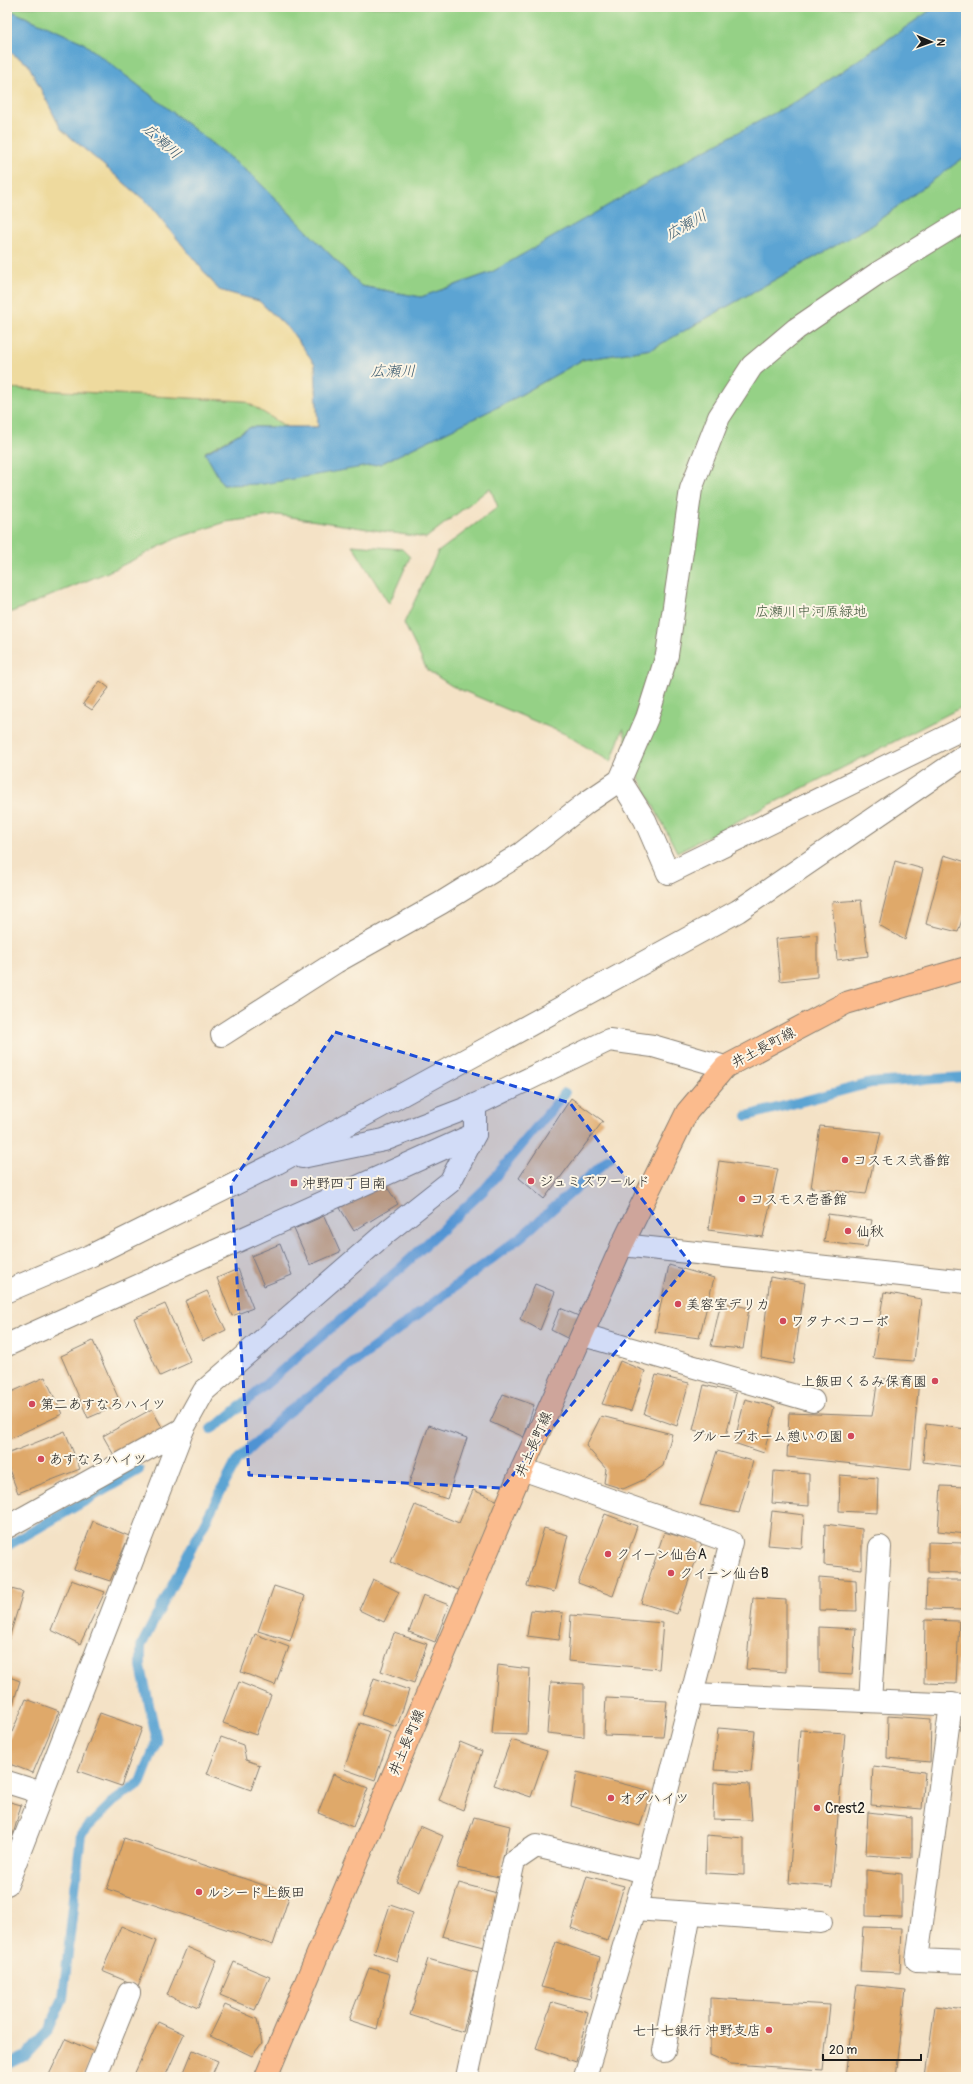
<svg xmlns="http://www.w3.org/2000/svg" width="973" height="2084" viewBox="0 0 973 2084" font-family="Pangolin,'Klee One',sans-serif">
<style>
.green{fill:#95d186;stroke:#587651}
.sand{fill:#eeda9e;stroke:#857b5d}
.water{fill:#5ca4d3;stroke:#3c6078}
.lines{fill:none;stroke-linecap:round;stroke-linejoin:round}
.stream{stroke:#5ca4d3;stroke-width:10}
.building{fill:#dfa96b}
.minor-casing{stroke:#887f71;stroke-width:24}
.major-casing{stroke:#887f71;stroke-width:24}
.minor{stroke:#fff;stroke-width:22}
.major{stroke:#fbbb8d;stroke-width:22}
.marked{fill:#1d4ed8;fill-opacity:0.2;stroke:#1d4ed8;stroke-width:3;stroke-dasharray:8 5;stroke-linejoin:round}
.poi-dot{fill:#d1495b;stroke:#fcf5e5;stroke-width:1.5}
.labels{text-anchor:middle;stroke-width:4;stroke-linejoin:round;paint-order:stroke}
.park-label{font-size:14px;fill:#465b41;stroke:#fcf5e5}
.street-label{font-size:14px;fill:#1c1c1c;stroke:#fcf5e5}
.poi-label{font-size:14px;fill:#1c1c1c;stroke:#fcf5e5;text-anchor:start}
.water-label{font-size:15px;font-style:italic;fill:#39596e;stroke:#fcf5e5}
</style>
<rect width="100%" height="100%" fill="#fcf5e5"/>
<filter id="ink" filterUnits="userSpaceOnUse"><feTurbulence type="fractalNoise" baseFrequency=".025" numOctaves="2"/><feDisplacementMap in="SourceGraphic" scale="8" xChannelSelector="R" yChannelSelector="G"/><feConvolveMatrix kernelMatrix="1 2 1 2 8 2 1 2 1" color-interpolation-filters="sRGB"/></filter>
<filter id="wash" filterUnits="userSpaceOnUse"><feTurbulence type="fractalNoise" baseFrequency=".012" numOctaves="4" result="noise"/><feDisplacementMap in="SourceGraphic" scale="16" xChannelSelector="R" yChannelSelector="G"/><feGaussianBlur stdDeviation="0.9" result="paint"/><feColorMatrix in="noise" values="0 0 0 0 0 0 0 0 0 0 0 0 0 0 0 0 0 1.4 0 .05"/><feComposite in="paint" operator="in"/></filter>
<g filter="url(#wash)">
<rect width="100%" height="100%" fill="#f4e2c6"/>
<!-- green -->
<g class="green">
<polygon points="7,7 935,7 806,96 492,272 421,297 361,286 254,177 152,96 82,42 7,9"/>
<polygon points="966,156 966,705 677,852 634,768 623,728 611,762 565,734 452,686 427,670 404,623 438,552 498,507 490,488 426,538 278,515 226,522 177,538 115,569 7,614 7,388 245,401 287,427 251,427 205,452 223,485 380,464 508,402 582,360 652,349 872,225"/>
<polygon points="352,545 402,549 410,557 389,604"/>
</g>
<!-- sand -->
<polygon class="sand" points="7,50 28,64 61,129 149,204 219,290 259,301 291,331 315,364 318,427 287,427 245,401 7,388"/>
<!-- water -->
<polygon class="water" points="935,7 966,7 966,156 872,225 652,349 582,360 508,402 380,464 264,484 223,485 205,453 251,427 318,427 315,364 291,331 259,301 219,290 149,204 61,129 28,64 7,50 7,9 82,42 152,96 254,177 361,286 421,297 492,272 694,156 806,96"/>
<g class="lines">
<!-- stream -->
<g class="stream">
<polyline points="747,1116 871,1083 966,1077"/>
<polyline points="211,1429 222,1422 404,1265 485,1189 565,1093"/>
<polyline points="7,1546 139,1470"/>
<polyline points="7,2065 25,2056 49,2030 63,1998 81,1834 113,1802 141,1782 157,1741 141,1667 141,1646 236,1462 283,1416 522,1236 609,1159"/>
</g>
</g>
<g id="blocks">
<!-- building -->
<g class="building">
<polygon points="100,681 109,688 92,710 83,704"/>
<polygon points="944,855 966,862 966,907 958,932 926,924"/>
<polygon points="895,861 923,869 905,940 879,925"/>
<polygon points="861,900 868,956 837,960 832,902"/>
<polygon points="817,935 817,977 780,981 776,939"/>
<polygon points="964,1046 966,1046 966,1062 965,1062"/>
<polygon points="571,1098 603,1121 544,1199 519,1178"/>
<polygon points="820,1126 881,1132 866,1194 811,1188"/>
<polygon points="719,1161 778,1169 763,1237 708,1230"/>
<polygon points="383,1181 398,1204 354,1231 340,1208"/>
<polygon points="828,1214 872,1220 867,1247 824,1242"/>
<polygon points="324,1216 340,1252 310,1265 294,1229"/>
<polygon points="280,1244 292,1275 264,1286 251,1256"/>
<polygon points="669,1265 714,1278 699,1338 655,1332"/>
<polygon points="238,1269 253,1308 232,1316 217,1278"/>
<polygon points="770,1277 805,1283 794,1364 761,1358"/>
<polygon points="535,1284 555,1292 540,1330 520,1319"/>
<polygon points="207,1291 226,1330 203,1341 185,1301"/>
<polygon points="884,1292 921,1299 914,1361 873,1358"/>
<polygon points="721,1302 749,1308 743,1349 711,1346"/>
<polygon points="165,1304 191,1362 160,1376 134,1318"/>
<polygon points="560,1308 581,1317 571,1340 551,1330"/>
<polygon points="93,1341 121,1404 88,1418 61,1356"/>
<polygon points="620,1361 645,1371 631,1411 602,1404"/>
<polygon points="656,1375 689,1383 677,1426 644,1414"/>
<polygon points="45,1377 62,1414 7,1440 7,1394"/>
<polygon points="878,1379 919,1379 911,1470 787,1457 789,1413 872,1416"/>
<polygon points="704,1385 736,1393 726,1436 693,1430"/>
<polygon points="503,1394 534,1405 524,1437 490,1422"/>
<polygon points="745,1399 775,1407 764,1453 734,1443"/>
<polygon points="152,1409 164,1431 115,1457 103,1436"/>
<polygon points="601,1416 672,1434 663,1466 643,1480 623,1489 604,1483 606,1469 586,1446"/>
<polygon points="926,1424 966,1429 966,1467 923,1462"/>
<polygon points="429,1425 467,1438 447,1499 408,1486"/>
<polygon points="65,1431 80,1469 18,1493 7,1464 7,1454"/>
<polygon points="717,1451 753,1461 739,1513 700,1505"/>
<polygon points="774,1471 809,1474 809,1506 772,1503"/>
<polygon points="840,1475 878,1478 877,1513 839,1511"/>
<polygon points="941,1486 966,1487 966,1534 938,1531"/>
<polygon points="473,1490 501,1502 463,1592 391,1562 415,1505 459,1523"/>
<polygon points="772,1511 804,1515 802,1548 768,1545"/>
<polygon points="605,1514 637,1526 613,1596 578,1583"/>
<polygon points="93,1521 129,1536 110,1581 74,1569"/>
<polygon points="825,1524 862,1529 862,1569 824,1565"/>
<polygon points="544,1528 568,1535 554,1592 527,1586"/>
<polygon points="664,1532 702,1543 677,1614 641,1603"/>
<polygon points="928,1542 964,1543 963,1573 928,1572"/>
<polygon points="819,1577 856,1580 857,1611 819,1610"/>
<polygon points="373,1579 399,1592 384,1622 359,1610"/>
<polygon points="71,1580 105,1592 80,1644 51,1630"/>
<polygon points="927,1580 963,1580 964,1610 926,1609"/>
<polygon points="274,1586 305,1596 290,1641 258,1631"/>
<polygon points="7,1588 23,1592 7,1645"/>
<polygon points="423,1595 449,1605 435,1642 409,1632"/>
<polygon points="753,1598 786,1600 786,1672 746,1669"/>
<polygon points="531,1610 563,1613 559,1640 527,1636"/>
<polygon points="571,1615 663,1623 659,1669 568,1661"/>
<polygon points="925,1620 959,1621 956,1684 924,1683"/>
<polygon points="819,1627 856,1629 852,1675 819,1673"/>
<polygon points="394,1633 427,1644 414,1683 381,1671"/>
<polygon points="255,1634 289,1647 275,1685 241,1672"/>
<polygon points="498,1665 530,1669 527,1735 492,1734"/>
<polygon points="7,1676 20,1681 12,1707 7,1705"/>
<polygon points="374,1678 409,1690 397,1727 362,1715"/>
<polygon points="239,1682 271,1695 256,1735 223,1723"/>
<polygon points="551,1682 584,1684 584,1737 547,1733"/>
<polygon points="606,1698 667,1701 663,1737 604,1735"/>
<polygon points="26,1699 59,1711 33,1773 7,1763 7,1744"/>
<polygon points="100,1713 142,1728 121,1786 78,1771"/>
<polygon points="888,1716 931,1719 930,1762 887,1758"/>
<polygon points="360,1723 391,1733 375,1780 344,1769"/>
<polygon points="718,1728 755,1731 751,1772 714,1770"/>
<polygon points="800,1730 845,1733 832,1887 789,1883"/>
<polygon points="221,1737 243,1745 246,1760 260,1765 251,1790 207,1774"/>
<polygon points="511,1740 547,1751 531,1797 494,1785"/>
<polygon points="460,1742 482,1751 463,1810 439,1800"/>
<polygon points="873,1766 925,1772 922,1809 871,1805"/>
<polygon points="577,1772 651,1791 640,1826 571,1806"/>
<polygon points="333,1774 368,1788 353,1827 318,1813"/>
<polygon points="714,1782 749,1784 752,1820 713,1819"/>
<polygon points="7,1801 21,1805 13,1835 7,1834"/>
<polygon points="868,1812 912,1817 912,1858 866,1855"/>
<polygon points="474,1817 510,1826 499,1877 457,1868"/>
<polygon points="420,1826 443,1836 420,1892 397,1882"/>
<polygon points="706,1835 744,1838 744,1875 705,1873"/>
<polygon points="124,1838 290,1894 273,1945 107,1889"/>
<polygon points="866,1870 902,1874 902,1917 866,1916"/>
<polygon points="587,1876 624,1886 607,1941 571,1928"/>
<polygon points="459,1883 497,1893 484,1947 442,1936"/>
<polygon points="390,1905 413,1913 397,1961 374,1953"/>
<polygon points="121,1926 156,1941 138,1986 102,1971"/>
<polygon points="863,1927 902,1928 900,1973 860,1971"/>
<polygon points="556,1942 600,1957 590,1999 541,1987"/>
<polygon points="187,1947 217,1960 198,2008 167,1995"/>
<polygon points="428,1959 478,1973 463,2032 410,2015"/>
<polygon points="234,1962 270,1977 255,2010 220,1995"/>
<polygon points="369,1968 390,1974 377,2029 349,2020"/>
<polygon points="857,1985 906,1990 896,2077 845,2077"/>
<polygon points="710,1998 830,2005 823,2070 731,2064 710,2055"/>
<polygon points="552,2002 588,2012 576,2062 536,2048"/>
<polygon points="225,2005 257,2019 262,2043 252,2056 210,2036"/>
<polygon points="935,2006 966,2010 966,2077 925,2077"/>
<polygon points="158,2022 184,2034 165,2077 133,2077"/>
<polygon points="66,2039 94,2052 83,2077 48,2077"/>
<polygon points="193,2050 218,2061 211,2077 182,2077"/>
</g>
</g>
</g>
<g filter="url(#ink)">
<use href="#blocks" fill-opacity="0" stroke="#887f71" stroke-width="1"/>
<g class="lines">
<!-- minor casing -->
<g class="minor-casing">
<g id="minor">
<polyline points="620,780 645,820 668,873 966,727"/>
<polyline points="222,1035 336,962 441,903 522,853 586,803 620,780 647,718 667,655 691,489 719,417 752,366 796,329 878,273 966,219"/>
<polyline points="302,1157 384,1140 475,1105"/>
<polyline points="622,1245 966,1282"/>
<polyline points="7,1291 92,1255 277,1163 738,911 966,755"/>
<polyline points="583,1335 813,1401"/>
<polyline points="7,1345 475,1134"/>
<polyline points="522,1469 731,1542 646,1872 585,2077"/>
<polyline points="7,1527 183,1429"/>
<polyline points="691,1694 965,1705"/>
<polyline points="870,1701 880,1547"/>
<polyline points="951,1704 917,1960 966,1962"/>
<polyline points="7,1782 42,1793"/>
<polyline points="7,1884 183,1429 204,1391 388,1231 450,1182 475,1134 475,1105 609,1040 653,1046 725,1067"/>
<polyline points="635,1909 821,1922"/>
<polyline points="664,2051 690,1913"/>
<polyline points="95,2077 129,1993"/>
<polyline points="467,2077 514,1861 536,1846 646,1872"/>
</g>
</g>
<!-- major casing -->
<g class="major-casing">
<polyline id="major" points="266,2077 522,1469 622,1245 687,1112 725,1067 846,1003 966,968"/>
</g>
<!-- minor -->
<use href="#minor" class="minor"/>
<!-- major -->
<use href="#major" class="major"/>
</g>
</g>
<!-- marked area -->
<path class="marked" d="M 335,1032 L 570,1103 L 690,1263 L 502,1488 L 249,1475 L 231,1184 Z"/>
<!-- markers -->
<g class="poi-dot">
<circle cx="845" cy="1160" r="4"/>
<circle cx="531" cy="1181" r="4"/>
<rect x="290" y="1179" width="8" height="8" rx="2"/>
<circle cx="742" cy="1199" r="4"/>
<circle cx="848" cy="1231" r="4"/>
<circle cx="678" cy="1304" r="4"/>
<circle cx="783" cy="1321" r="4"/>
<circle cx="935" cy="1381" r="4"/>
<circle cx="32" cy="1404" r="4"/>
<circle cx="851" cy="1436" r="4"/>
<circle cx="41" cy="1459" r="4"/>
<circle cx="608" cy="1554" r="4"/>
<circle cx="671" cy="1573" r="4"/>
<circle cx="611" cy="1798" r="4"/>
<circle cx="817" cy="1808" r="4"/>
<circle cx="199" cy="1892" r="4"/>
<circle cx="769" cy="2030" r="4"/>
</g>
<g class="labels">
<!-- park labels -->
<g class="park-label">
<text x="811" y="616">広瀬川中河原緑地</text>
</g>
<!-- street labels -->
<g class="street-label">
<text transform="translate(763 1047) rotate(-28)" y="5">井土長町線</text>
<text transform="translate(533 1444) rotate(-66)" y="5">井土長町線</text>
<text transform="translate(406 1742) rotate(-67)" y="5">井土長町線</text>
</g>
<!-- poi labels -->
<g class="poi-label">
<text x="853" y="1165">コスモス弐番館</text>
<text x="539" y="1186">ジュミズワールド</text>
<text x="302" y="1188">沖野四丁目南</text>
<text x="750" y="1204">コスモス壱番館</text>
<text x="856" y="1236">仙秋</text>
<text x="686" y="1309">美容室デリカ</text>
<text x="791" y="1326">ワタナベコーポ</text>
<text x="927" y="1386" text-anchor="end">上飯田くるみ保育園</text>
<text x="40" y="1409">第二あすなろハイツ</text>
<text x="843" y="1441" text-anchor="end">グループホーム憩いの園</text>
<text x="49" y="1464">あすなろハイツ</text>
<text x="616" y="1559">クイーン仙台A</text>
<text x="679" y="1578">クイーン仙台B</text>
<text x="619" y="1803">オダハイツ</text>
<text x="825" y="1813">Crest2</text>
<text x="207" y="1897">ルシード上飯田</text>
<text x="761" y="2035" text-anchor="end">七十七銀行 沖野支店</text>
</g>
<!-- water labels -->
<g class="water-label">
<text transform="translate(162 141) rotate(42)" y="5">広瀬川</text>
<text transform="translate(686 225) rotate(-29)" y="5">広瀬川</text>
<text x="393" y="376">広瀬川</text>
</g>
</g>
<!-- margin -->
<rect width="973" height="2084" fill="none" stroke="#fcf5e5" stroke-width="24"/>
<!-- north arrow -->
<g transform="translate(931 42) rotate(92)" stroke="#fcf5e5" stroke-width="3" paint-order="stroke">
<path d="M0-3L7 15L0 10L-7 15Z" fill="#1c1c1c"/>
<text y="-6" font-size="11" font-weight="bold" text-anchor="middle" fill="#1c1c1c">N</text>
</g>
<!-- scale -->
<path d="M823 2054v6h98v-6" fill="none" stroke="#1c1c1c" stroke-width="2"/>
<text x="829" y="2054" font-size="12" fill="#1c1c1c" stroke="#fcf5e5" stroke-width="3" paint-order="stroke">20 m</text>
</svg>
